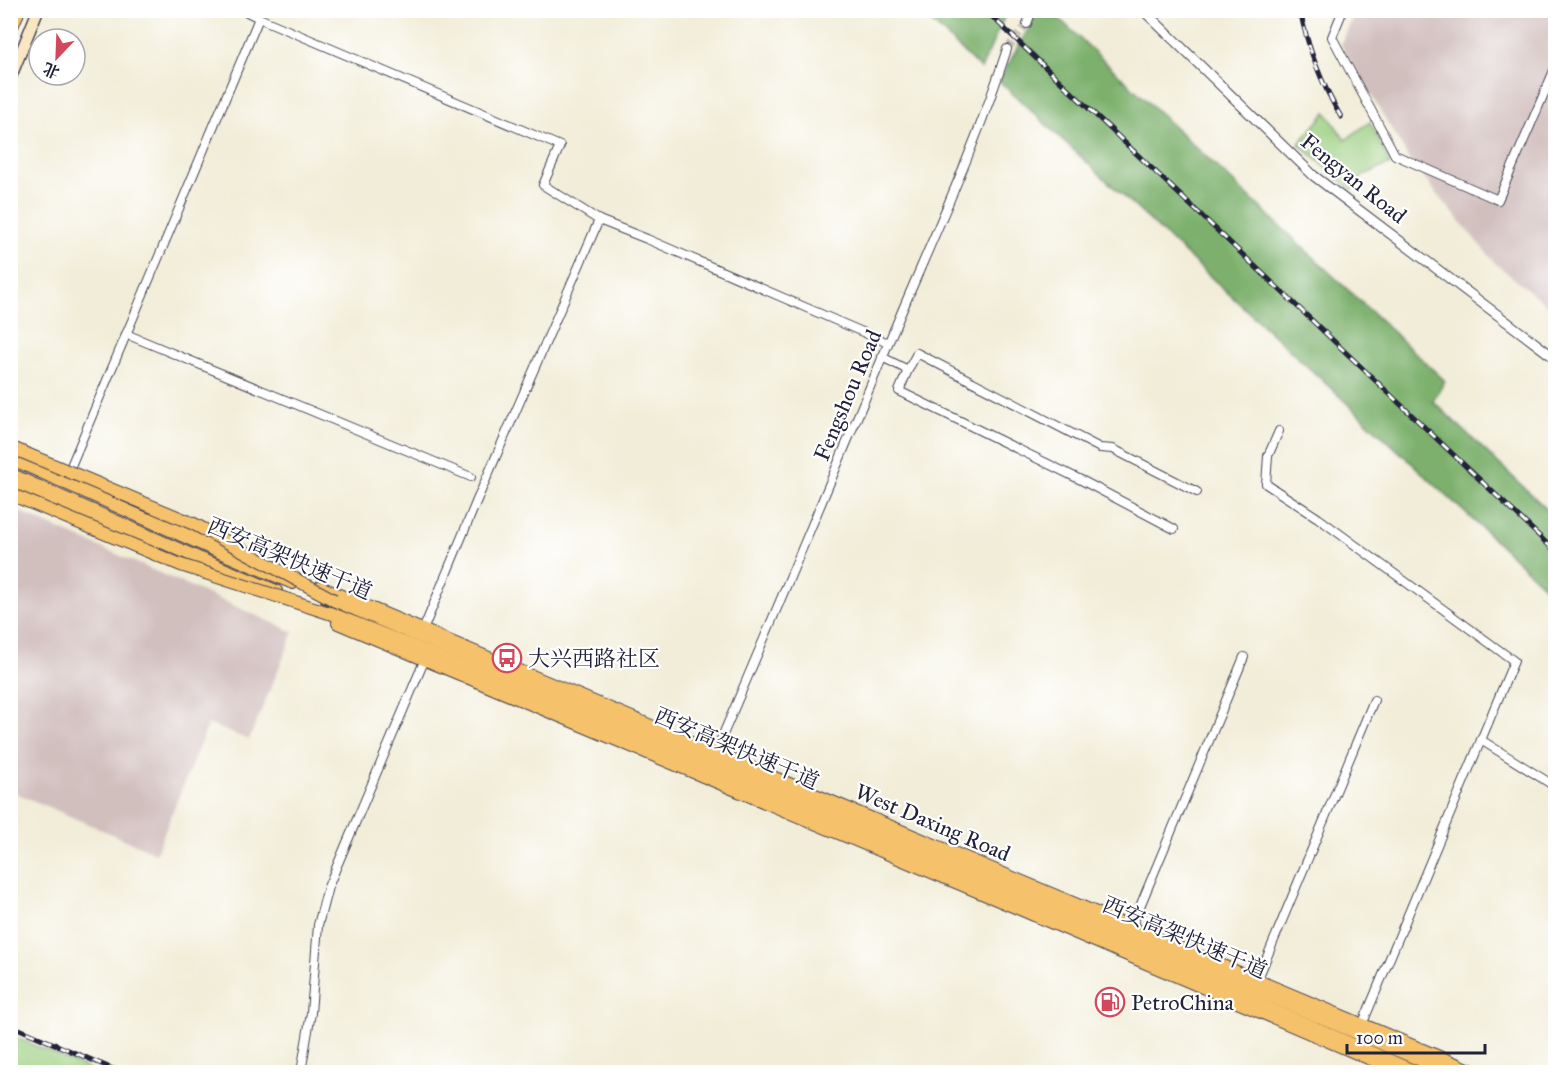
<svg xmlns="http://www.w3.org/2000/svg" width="1566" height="1083" viewBox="0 0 1566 1083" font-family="'IM FELL Great Primer','Noto Serif SC',serif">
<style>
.industrial{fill:#d1bfbe}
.green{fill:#9acd7d;stroke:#5e785c;stroke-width:1.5}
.forest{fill:#7bb06c;stroke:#4e6954;stroke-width:1.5}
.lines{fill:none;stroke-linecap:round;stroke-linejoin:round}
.minor-tunnel{stroke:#c8c4b9;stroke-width:8;stroke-dasharray:8 4;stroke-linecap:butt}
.minor-casing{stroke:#414053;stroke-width:10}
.tertiary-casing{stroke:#414053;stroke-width:11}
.secondary-casing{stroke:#414053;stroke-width:13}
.primary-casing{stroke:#414053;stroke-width:14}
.trunk-casing{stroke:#414053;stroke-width:14}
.minor{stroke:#fff;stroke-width:8}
.tertiary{stroke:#fff;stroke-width:9}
.secondary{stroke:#fbe6c4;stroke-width:10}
.primary{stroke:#f5c16b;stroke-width:12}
.trunk{stroke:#f5c16b;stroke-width:12}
.rail-casing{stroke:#22223b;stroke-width:5}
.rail{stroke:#fff;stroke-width:3;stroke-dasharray:9;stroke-linecap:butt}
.trunk-bridge-casing{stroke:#414053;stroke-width:14;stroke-linecap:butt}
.trunk-bridge{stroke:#f5c16b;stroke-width:12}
.labels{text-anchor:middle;stroke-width:4.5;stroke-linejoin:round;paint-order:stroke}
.street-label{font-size:22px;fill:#22223b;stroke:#fff}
.poi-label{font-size:22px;fill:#22223b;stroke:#fff;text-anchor:start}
</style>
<rect width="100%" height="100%" fill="#fff"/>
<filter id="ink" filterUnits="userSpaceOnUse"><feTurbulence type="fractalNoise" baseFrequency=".0167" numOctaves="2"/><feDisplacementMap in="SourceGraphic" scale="12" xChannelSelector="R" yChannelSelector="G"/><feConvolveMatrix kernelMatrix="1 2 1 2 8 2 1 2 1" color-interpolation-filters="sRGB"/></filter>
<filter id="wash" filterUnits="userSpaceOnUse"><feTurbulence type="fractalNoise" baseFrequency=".008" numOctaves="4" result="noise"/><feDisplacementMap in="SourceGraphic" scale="24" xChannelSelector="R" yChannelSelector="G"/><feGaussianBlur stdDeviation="1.35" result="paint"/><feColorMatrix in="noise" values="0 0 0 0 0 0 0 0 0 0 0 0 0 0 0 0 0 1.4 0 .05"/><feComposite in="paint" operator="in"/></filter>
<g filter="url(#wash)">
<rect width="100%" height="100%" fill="#f2edd8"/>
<!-- industrial -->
<g class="industrial">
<polygon points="1355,11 1555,11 1555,312 1495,263 1413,165 1341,45"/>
<polygon points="11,508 294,632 249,740 208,724 156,853 11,791"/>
</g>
<!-- green -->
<g class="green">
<polygon points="1326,112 1345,140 1370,122 1390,164 1364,175 1352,190 1299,144"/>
<polygon points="10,1035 11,1035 95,1072 11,1072"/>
</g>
<!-- forest -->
<g class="forest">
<polygon points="920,11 1007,11 981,69"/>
<polygon points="1038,11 1051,11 1445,381 1433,401 1555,517 1555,596 999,81"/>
</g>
</g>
<g filter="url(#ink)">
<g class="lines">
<!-- minor-tunnel -->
<polyline class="minor-tunnel" points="1007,49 1027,24"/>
<!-- minor casing -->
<g class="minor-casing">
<g id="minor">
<polyline points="1343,10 1332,37 1395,155 1498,200 1556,66"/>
<polyline points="259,18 560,146 543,185 599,220"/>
<polyline points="1027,24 1032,10"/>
<polyline points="126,334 471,477"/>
<polyline points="882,357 908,370 917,353 1100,448 1113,449 1197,492"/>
<polyline points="908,370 899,391 1083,481 1174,529"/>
<polyline points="1279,431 1268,456 1266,484 1318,518 1514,661 1362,1025"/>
<polyline points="68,473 259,18 243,10"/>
<polyline points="423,630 477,500 599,220 647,239 888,343"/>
<polyline points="1481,740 1556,787"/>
<path d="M 715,753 C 774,617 831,480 888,344 C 929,246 975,150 1007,49"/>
<polyline points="1131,928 1244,657"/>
<polyline points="1257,981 1374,700"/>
<polyline points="301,1072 311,1013 318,925 328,887 425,659"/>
</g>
</g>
<!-- tertiary casing -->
<g class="tertiary-casing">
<polyline id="tertiary" points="1143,10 1314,176 1556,359"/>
</g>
<!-- secondary casing -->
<g class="secondary-casing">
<polyline id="secondary" points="10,79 38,10"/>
</g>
<!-- primary casing -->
<g class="primary-casing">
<g id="primary">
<polyline points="10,486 151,543"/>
<polyline points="155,517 232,550"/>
<polyline points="320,587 1475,1072"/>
<polyline points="338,623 1020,909 1401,1072"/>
</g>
</g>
<!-- trunk casing -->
<g class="trunk-casing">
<g id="trunk">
<polyline points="10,31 19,10"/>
<polyline points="10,458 215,550 293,583"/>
<polyline points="10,474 207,562 276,591"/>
<polyline points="326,597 1449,1072"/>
<polyline points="320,609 422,650 1176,968 1416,1072"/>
</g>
</g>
<!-- minor -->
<use href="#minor" class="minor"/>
<!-- tertiary -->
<use href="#tertiary" class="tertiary"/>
<!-- secondary -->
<use href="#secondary" class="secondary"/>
<!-- primary -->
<use href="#primary" class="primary"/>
<!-- trunk -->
<use href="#trunk" class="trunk"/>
<!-- rail casing -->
<g class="rail-casing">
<g id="rail">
<polyline points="985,10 1556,552"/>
<path d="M 1300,10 C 1308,49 1321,83 1341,117"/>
<polyline points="10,1025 120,1072"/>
</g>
</g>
<!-- rail -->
<use href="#rail" class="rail"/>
<!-- trunk-bridge casing -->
<g class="trunk-bridge-casing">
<g id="trunk-bridge">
<polyline points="10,447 194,524 334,600"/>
<polyline points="10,494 181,565 329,613"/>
</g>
</g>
<!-- trunk-bridge -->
<use href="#trunk-bridge" class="trunk-bridge"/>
</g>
</g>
<!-- icons -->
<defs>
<g id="bus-ring" transform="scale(1.5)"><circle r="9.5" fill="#fff" stroke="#d1495b" stroke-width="1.5"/><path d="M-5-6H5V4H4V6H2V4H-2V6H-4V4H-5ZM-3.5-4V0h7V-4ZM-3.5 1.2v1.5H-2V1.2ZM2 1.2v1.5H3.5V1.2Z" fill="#d1495b"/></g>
<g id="fuel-ring" transform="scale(1.5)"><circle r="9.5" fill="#fff" stroke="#d1495b" stroke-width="1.5"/><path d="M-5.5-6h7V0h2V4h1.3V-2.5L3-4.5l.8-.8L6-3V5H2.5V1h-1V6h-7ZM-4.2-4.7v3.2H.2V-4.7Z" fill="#d1495b"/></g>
</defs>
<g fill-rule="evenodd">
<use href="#bus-ring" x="507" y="658"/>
<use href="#fuel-ring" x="1110" y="1002"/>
</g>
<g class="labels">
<!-- street labels -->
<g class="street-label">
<text transform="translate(1354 178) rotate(39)" y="8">Fengyan Road</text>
<text transform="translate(847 395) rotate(-67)" y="8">Fengshou Road</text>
<text transform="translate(290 558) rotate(23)" y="8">西安高架快速干道</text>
<text transform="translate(737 748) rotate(23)" y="8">西安高架快速干道</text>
<text transform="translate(933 822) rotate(23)" y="8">West Daxing Road</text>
<text transform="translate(1185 937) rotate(23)" y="8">西安高架快速干道</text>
</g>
<!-- poi labels -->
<g class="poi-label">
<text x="528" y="666">大兴西路社区</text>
<text x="1131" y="1010">PetroChina</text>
</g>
</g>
<!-- margin -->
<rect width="1566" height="1083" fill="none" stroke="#fff" stroke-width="36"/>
<!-- north arrow -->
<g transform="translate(57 57) rotate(203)"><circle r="28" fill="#ffffff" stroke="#a7a7b1" stroke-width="1.5"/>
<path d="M0-4.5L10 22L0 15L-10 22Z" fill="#d1495b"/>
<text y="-9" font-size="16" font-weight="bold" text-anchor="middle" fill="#22223b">北</text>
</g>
<!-- scale -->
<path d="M1347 1044v9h138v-9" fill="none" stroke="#22223b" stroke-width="3"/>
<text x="1356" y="1044" font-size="18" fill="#22223b" stroke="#ffffff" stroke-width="4.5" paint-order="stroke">100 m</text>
</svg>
